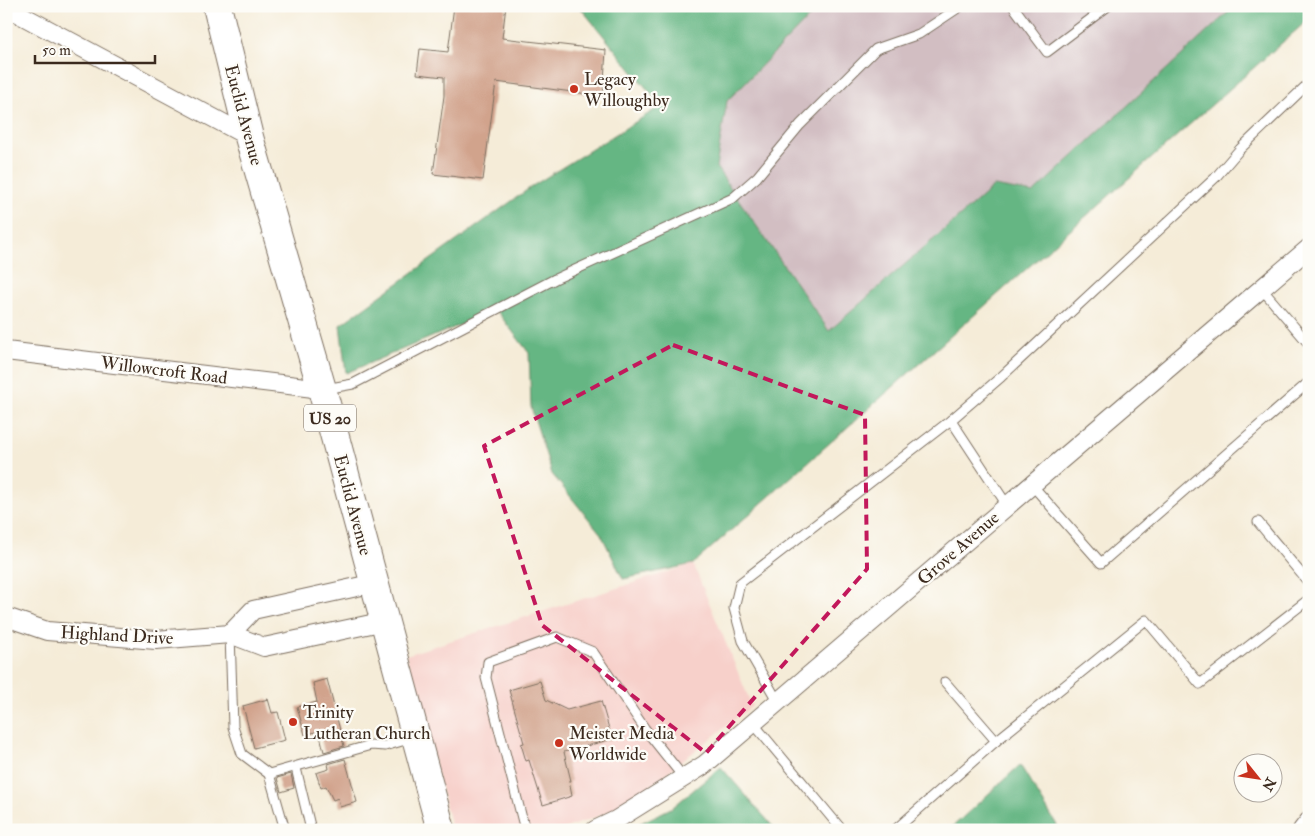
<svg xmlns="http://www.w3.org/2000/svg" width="1315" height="836" viewBox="0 0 1315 836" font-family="'IM FELL Double Pica',serif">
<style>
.built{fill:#f7d0ca}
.industrial{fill:#d2bec2}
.forest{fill:#65b683;stroke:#507050}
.building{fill:#d1a38c}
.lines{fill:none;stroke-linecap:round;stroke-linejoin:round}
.lane-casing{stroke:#7c6e5f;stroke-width:11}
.street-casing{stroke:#7c6e5f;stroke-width:20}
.primary-casing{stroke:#7c6e5f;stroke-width:30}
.lane{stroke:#fff;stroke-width:9}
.street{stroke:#fff;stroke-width:18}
.primary{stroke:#fff;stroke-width:28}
.marked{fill:none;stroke:#c2185b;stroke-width:4;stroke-dasharray:10 6;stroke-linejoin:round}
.poi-dot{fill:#c8321e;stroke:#fdfcf7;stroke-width:2}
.labels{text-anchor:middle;stroke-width:4.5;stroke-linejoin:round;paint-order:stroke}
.shield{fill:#fdfcf7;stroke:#75695f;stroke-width:1}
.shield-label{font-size:16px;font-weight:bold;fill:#3b2a1e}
.poi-label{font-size:18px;fill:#3b2a1e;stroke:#fdfcf7;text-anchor:start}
.street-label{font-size:18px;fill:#3b2a1e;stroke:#fdfcf7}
</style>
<rect width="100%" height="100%" fill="#fdfcf7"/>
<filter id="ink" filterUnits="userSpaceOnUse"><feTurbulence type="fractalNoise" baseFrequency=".02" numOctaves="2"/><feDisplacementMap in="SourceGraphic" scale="10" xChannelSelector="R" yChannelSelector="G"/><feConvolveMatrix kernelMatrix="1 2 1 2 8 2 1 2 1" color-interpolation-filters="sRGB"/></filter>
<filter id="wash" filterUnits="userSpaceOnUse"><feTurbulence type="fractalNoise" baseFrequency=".0096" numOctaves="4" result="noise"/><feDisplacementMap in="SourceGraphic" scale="20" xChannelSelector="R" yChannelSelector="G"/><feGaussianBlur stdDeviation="1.12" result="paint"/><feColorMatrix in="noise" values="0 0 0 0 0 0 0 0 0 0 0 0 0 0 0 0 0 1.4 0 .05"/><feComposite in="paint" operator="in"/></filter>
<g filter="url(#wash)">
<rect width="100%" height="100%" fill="#f5ecd8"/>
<!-- built -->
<polygon class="built" points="693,564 752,706 625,806 561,830 452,830 406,655"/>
<!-- industrial -->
<polygon class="industrial" points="820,6 1235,6 1033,193 994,186 829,332 716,167 727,101"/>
<!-- forest -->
<g class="forest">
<polygon points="579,6 820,6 727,101 716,167 829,331 994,186 1033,193 1235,6 1309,6 1309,19 693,564 623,579 601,534 552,474 531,407 529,353 496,310 346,373 340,325 534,185 661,106"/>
<polygon points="1020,765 1060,830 949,830"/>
<polygon points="721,767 776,830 627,830 673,807"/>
</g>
<g id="blocks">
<!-- building -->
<g class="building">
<polygon points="454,6 506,6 502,38 606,50 603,96 496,82 483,180 433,174 444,96 444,77 417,74 420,49 448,52"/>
<polygon points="327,679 344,746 324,752 319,731 305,735 297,707 317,702 313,683"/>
<polygon points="540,681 546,700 567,710 601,701 612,739 564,752 571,781 569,781 572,796 543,805 529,760 526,761 521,744 524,743 509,690"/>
<polygon points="268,699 272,713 278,712 285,740 254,748 243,706"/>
<polygon points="345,759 357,802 340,807 338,798 333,800 326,786 321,788 316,773 329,769 328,764"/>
<polygon points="291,774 294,788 281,792 277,778"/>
</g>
</g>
</g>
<g filter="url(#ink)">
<use href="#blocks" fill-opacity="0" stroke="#7c6e5f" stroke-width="1"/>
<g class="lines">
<!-- lane casing -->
<g class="lane-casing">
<g id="lane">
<polyline points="1013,6 1047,52 1108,6"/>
<polyline points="1261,288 1309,344"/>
<polyline points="325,389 353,384 555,279 733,198 757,177 800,125 876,49 919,34 961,6"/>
<polyline points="1032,485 1101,563 1309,382"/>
<polyline points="1007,505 951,420 1001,377 1215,178 1240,149 1309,83"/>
<polyline points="1258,522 1309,583"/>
<polyline points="230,634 233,727 242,754 269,774"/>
<polyline points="945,682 996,741"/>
<polyline points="778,702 743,641 734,608 740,583 951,420"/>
<polyline points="753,723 842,830"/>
<polyline points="296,768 311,830"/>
<polyline points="285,830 269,774 371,745 385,746 412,738"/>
<polyline points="525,830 486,678 488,662 557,637 593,652 645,729 684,778"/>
<polyline points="895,830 996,741 1146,620 1200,684 1309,599"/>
</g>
</g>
<!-- street casing -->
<g class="street-casing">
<g id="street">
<polyline points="6,7 249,137"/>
<polyline points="6,351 322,389"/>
<polyline points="6,617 47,631 156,640 230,634 264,647 385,621"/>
<polyline points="230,634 253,610 375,583"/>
<polyline points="595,830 616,820 704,765 1309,248"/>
<polyline points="1302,830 1309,821"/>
</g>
</g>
<!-- primary casing -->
<g class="primary-casing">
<polyline id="primary" points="217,6 249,137 322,389 441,830"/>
</g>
<!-- lane -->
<use href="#lane" class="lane"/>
<!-- street -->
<use href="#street" class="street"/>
<!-- primary -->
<use href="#primary" class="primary"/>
</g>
</g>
<!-- marked area -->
<path class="marked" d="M 673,345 L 865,415 L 867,569 L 706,753 L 542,625 L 484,446 Z"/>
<!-- markers -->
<g class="poi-dot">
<circle cx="574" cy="89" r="5"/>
<circle cx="293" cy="722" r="5"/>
<circle cx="559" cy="743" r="5"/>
</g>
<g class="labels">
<!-- shield labels -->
<rect class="shield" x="304" y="404.5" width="52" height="27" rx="4"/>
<g class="shield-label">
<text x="330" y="424">US 20</text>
</g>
<!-- poi labels -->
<g class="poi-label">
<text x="584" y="85">Legacy<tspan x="584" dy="21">Willoughby</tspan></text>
<text x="303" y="718">Trinity<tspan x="303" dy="21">Lutheran Church</tspan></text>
<text x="569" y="739">Meister Media<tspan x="569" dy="21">Worldwide</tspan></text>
</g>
<!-- street labels -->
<g class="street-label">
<text transform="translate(244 115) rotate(75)" y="6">Euclid Avenue</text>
<text transform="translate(164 370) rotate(7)" y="6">Willowcroft Road</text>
<text transform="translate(353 505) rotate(75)" y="6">Euclid Avenue</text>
<text transform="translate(958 548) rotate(-41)" y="6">Grove Avenue</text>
<text transform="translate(117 635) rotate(3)" y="6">Highland Drive</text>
</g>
</g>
<!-- margin -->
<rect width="1315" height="836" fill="none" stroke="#fdfcf7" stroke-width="25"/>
<!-- north arrow -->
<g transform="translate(1258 778) rotate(120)"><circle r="24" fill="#fdfcf7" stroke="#afa8a0"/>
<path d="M0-4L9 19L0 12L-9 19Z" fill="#c8321e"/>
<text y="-8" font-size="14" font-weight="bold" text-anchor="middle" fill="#3b2a1e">N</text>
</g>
<!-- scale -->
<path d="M35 55v8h120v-8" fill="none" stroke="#3b2a1e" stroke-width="2.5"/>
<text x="42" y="55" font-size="15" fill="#3b2a1e" stroke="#fdfcf7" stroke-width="4" paint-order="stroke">50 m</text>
</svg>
